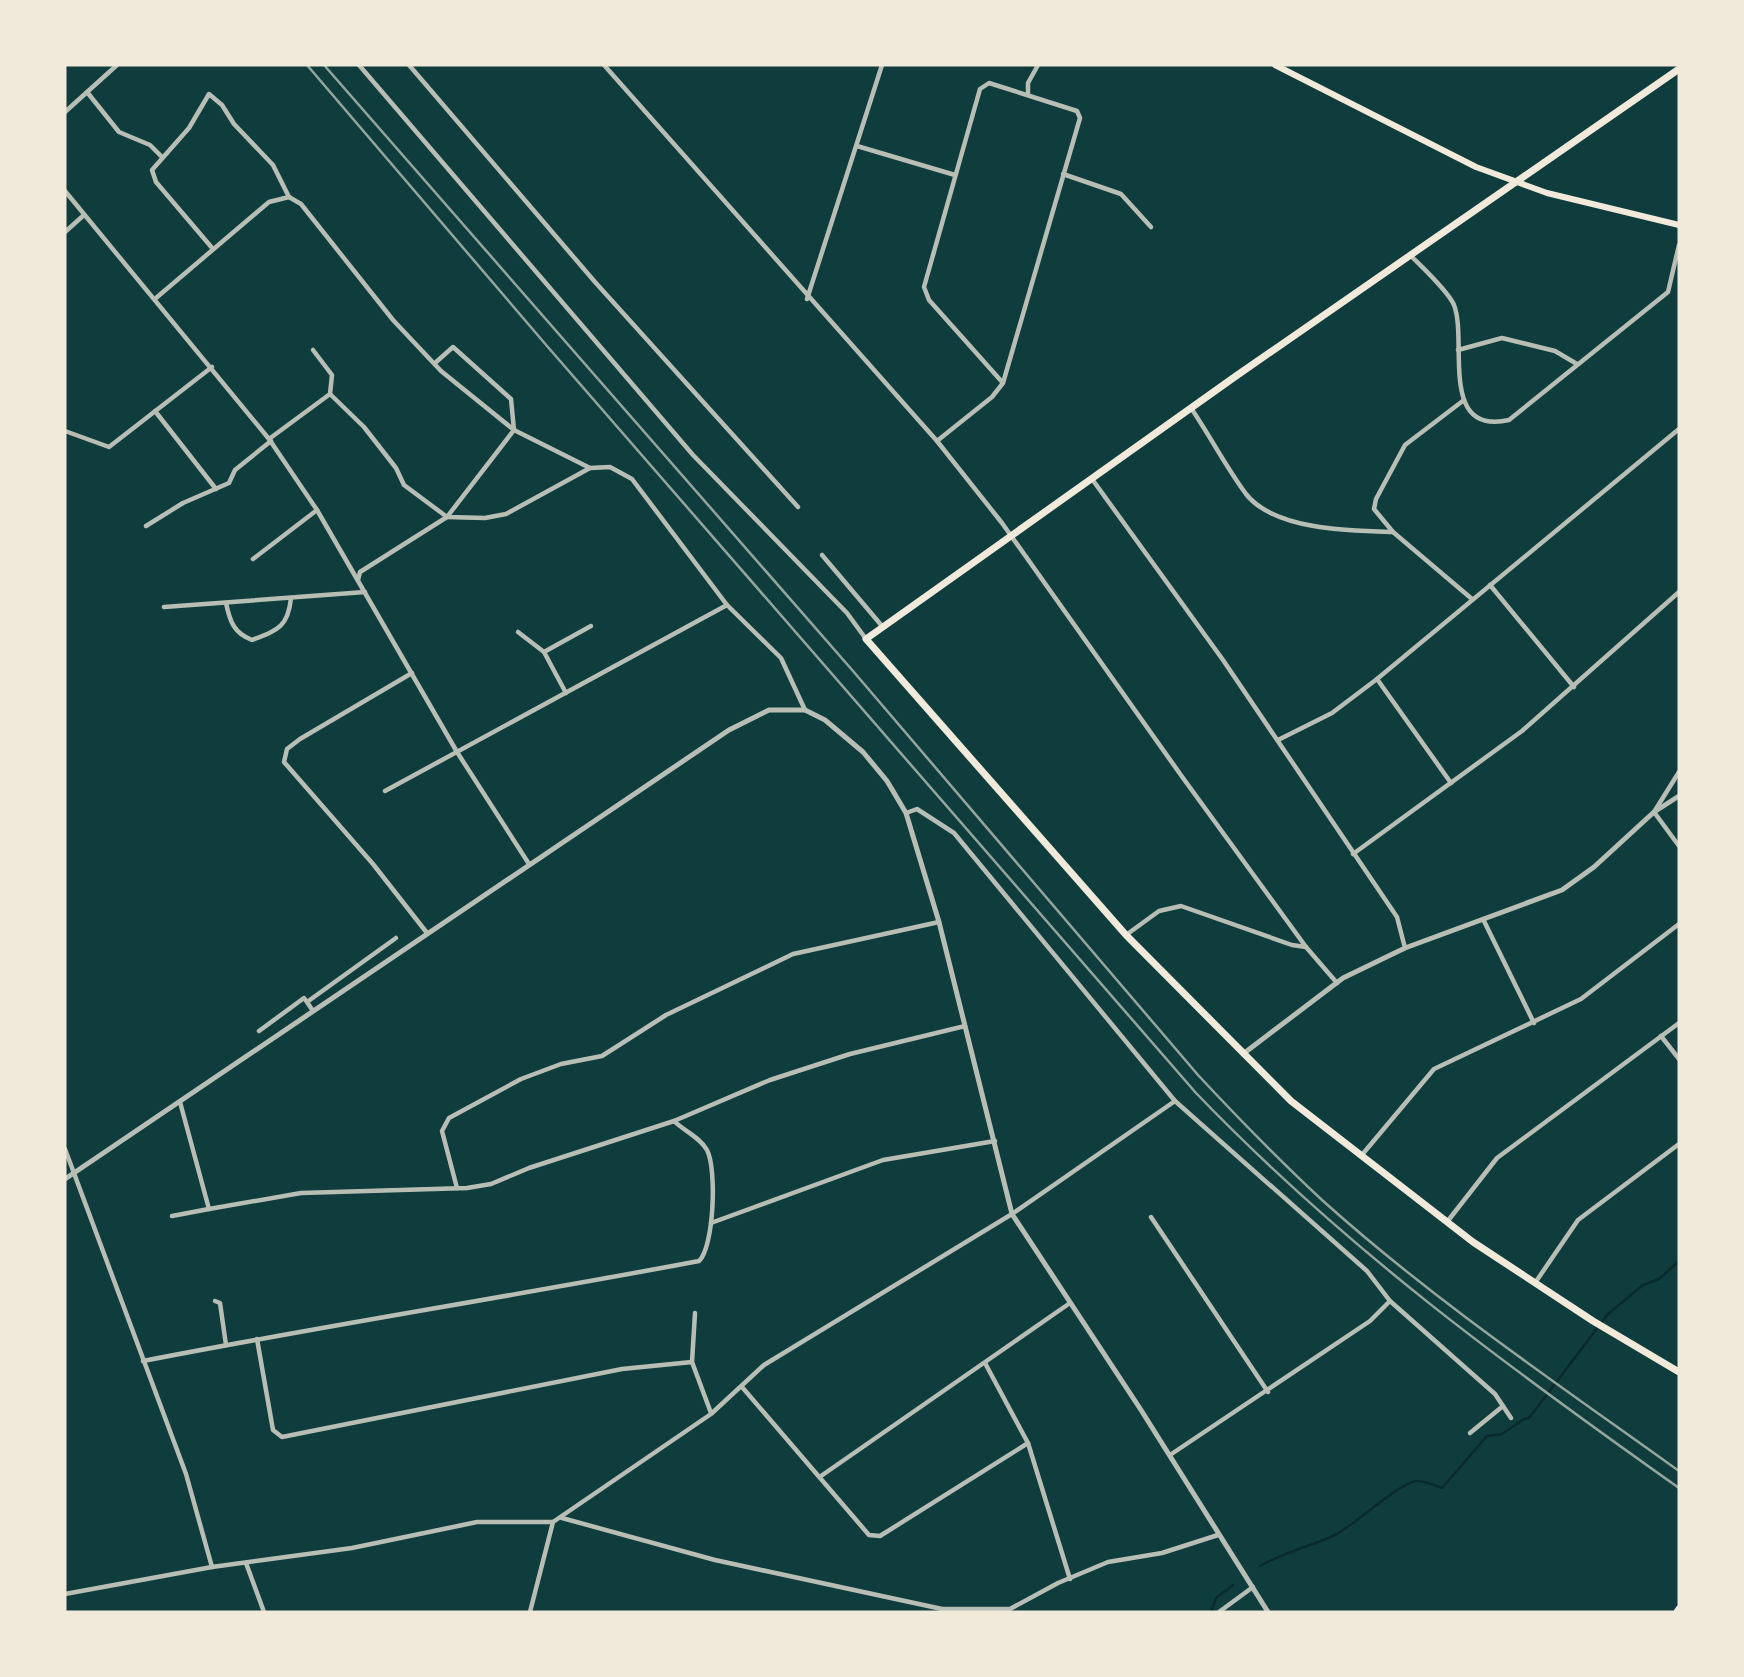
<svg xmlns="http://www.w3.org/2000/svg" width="1744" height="1677" viewBox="0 0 1744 1677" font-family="Arial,sans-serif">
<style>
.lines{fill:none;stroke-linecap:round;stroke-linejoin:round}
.stream{stroke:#0a2a2b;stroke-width:2.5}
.minor{stroke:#b8beb3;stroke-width:4.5}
.tertiary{stroke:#b8beb3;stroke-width:5}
.secondary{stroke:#f1e9da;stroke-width:6}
.primary{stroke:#f1e9da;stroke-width:7}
.rail{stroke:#97a49c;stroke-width:2.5}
</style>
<rect width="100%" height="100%" fill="#0f3d3e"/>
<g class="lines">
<!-- stream -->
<g class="stream">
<path d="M 1260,1566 C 1284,1552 1310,1547 1335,1535 C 1356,1524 1398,1484 1416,1481 C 1423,1480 1434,1485 1442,1488 L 1487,1436 L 1502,1434 L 1524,1419 L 1529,1418 L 1608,1314 L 1643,1285 L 1659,1279 L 1679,1261"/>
<polyline points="1211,1612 1216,1598 1233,1585"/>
</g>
<!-- minor -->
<g class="minor">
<polyline points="359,65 693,455 847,613 866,639"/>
<polyline points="409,65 595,282 798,507"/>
<polyline points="604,65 937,441 1002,523 1183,778 1306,947 1337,983"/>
<polyline points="87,92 119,132 150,145 162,157"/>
<polyline points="1028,95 1028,83 1038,65"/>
<polyline points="65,112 117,65"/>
<polyline points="857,146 955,175"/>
<polyline points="1063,174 1121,194 1151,227"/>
<polyline points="65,191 269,439 317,510 457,752 529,864"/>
<polyline points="65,232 84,215"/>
<polyline points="213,249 156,182 152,170 189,128 209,94 222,105 234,124 273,165 289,197 301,204 393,320 441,371 514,430 590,468 610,467 632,479 727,605 781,658 805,710"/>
<path d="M 1411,256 C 1422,267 1448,291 1454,305 C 1468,340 1438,436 1509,420 L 1668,292 L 1679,245"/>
<polyline points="156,298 269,202 289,197"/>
<polyline points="807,299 882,65"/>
<polyline points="1458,350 1502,338 1555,351 1577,364"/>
<polyline points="330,394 364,427 396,468 404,485 447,517 485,518 506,514 590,468"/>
<path d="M 1191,408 C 1210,436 1226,467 1246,494 C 1274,530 1351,531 1393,532 L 1374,509 L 1376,499 L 1405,445 L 1464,400"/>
<polyline points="155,411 216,489"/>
<polyline points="65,431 109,447 212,367"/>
<polyline points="269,439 330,394 332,375 313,350"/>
<polyline points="937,441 992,397 1003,383 1080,118 1077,111 989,83 980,89 924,287 929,300 1003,383"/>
<polyline points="1092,479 1223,660 1397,917 1405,948"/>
<polyline points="146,526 183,503 229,483 235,470 271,441"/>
<polyline points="1393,532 1472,599"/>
<polyline points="822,555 882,626"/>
<polyline points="253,559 317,510"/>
<polyline points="358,580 360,572 447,517 514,430 511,399 453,347 435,363"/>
<polyline points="1490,585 1574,687"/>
<path d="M 226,603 C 230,622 234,633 252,640 C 278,630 288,627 291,598"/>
<polyline points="164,607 365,592"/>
<polyline points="518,632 544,652 566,693"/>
<polyline points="544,652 591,626"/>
<polyline points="412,673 300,739 287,749 284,762 373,864 427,933"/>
<polyline points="1377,679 1451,783"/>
<polyline points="1278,740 1332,713 1377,679 1679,429"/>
<polyline points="1679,772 1654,812 1679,846"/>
<polyline points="385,791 727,605"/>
<polyline points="906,813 917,809 954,833 1175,1101 1367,1271 1390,1301 1495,1394 1511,1418"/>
<polyline points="1353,854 1522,731 1679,592"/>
<polyline points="1483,919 1534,1023"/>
<polyline points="1126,935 1159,911 1181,906 1292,945 1306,947"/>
<polyline points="313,1011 307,1002 396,938"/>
<polyline points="259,1031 304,998 307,1002"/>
<polyline points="1661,1036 1679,1059"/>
<polyline points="180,1102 209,1209 301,1193 467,1188 491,1184 529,1168 674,1121 770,1080 850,1054 965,1026"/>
<polyline points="65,1149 186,1474 212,1567"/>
<polyline points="1361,1156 1434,1069 1581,999 1679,924"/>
<polyline points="457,1188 442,1131 449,1118 521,1079 561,1064 602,1056 666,1015 793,954 939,922"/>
<polyline points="172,1216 209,1209"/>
<polyline points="1151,1217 1268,1392"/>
<polyline points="1447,1222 1497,1158 1679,1023"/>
<polyline points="711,1223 883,1160 995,1141"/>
<polyline points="1535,1283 1578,1220 1679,1144"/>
<polyline points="215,1301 220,1303 226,1345"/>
<polyline points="695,1313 692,1362 711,1413"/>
<polyline points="257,1339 273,1430 282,1437 622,1369 692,1362"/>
<path d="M 143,1361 C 328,1325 514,1296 699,1261 C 714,1247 717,1169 707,1150 C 700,1137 684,1131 674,1121"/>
<polyline points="985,1363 1028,1443 1070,1579"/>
<polyline points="742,1387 869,1535 880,1536 1028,1443"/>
<polyline points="1470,1433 1503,1406"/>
<polyline points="1170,1455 1370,1321 1390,1301"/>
<polyline points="821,1476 1070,1303"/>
<polyline points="562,1518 715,1560 942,1609 1010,1609 1058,1583 1108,1562 1162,1553 1218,1535"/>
<polyline points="246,1563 264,1612"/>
<polyline points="65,1594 212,1567 352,1548 477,1522 553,1522 711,1414 764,1365 1012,1214 1175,1101"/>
<polyline points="530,1612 553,1522"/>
<polyline points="1219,1612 1253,1587"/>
</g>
<!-- tertiary -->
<g class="tertiary">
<polyline points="1243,1054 1343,978 1405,948 1562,890 1594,867 1654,812 1679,796"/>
<polyline points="65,1179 729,730 769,710 805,710 825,720 863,752 887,781 906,813 939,922 1012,1214 1141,1410 1268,1612"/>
</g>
<!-- secondary -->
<polyline class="secondary" points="1275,65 1476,167 1547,193 1679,225"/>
<!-- primary -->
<g class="primary">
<polyline points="1679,69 1236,376 866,639 1126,935 1291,1101 1473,1242 1593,1321 1679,1372"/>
<polyline points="1677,1612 1679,1609"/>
</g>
<!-- rail -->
<g class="rail">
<path d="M 307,65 L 547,346 L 1196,1093 C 1345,1248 1504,1364 1679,1488"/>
<path d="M 324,65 L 853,671 L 1198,1075 C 1238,1118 1279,1160 1322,1200 C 1433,1300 1558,1384 1679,1471"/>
</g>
</g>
<!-- border -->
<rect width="1744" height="1677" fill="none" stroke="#f1e9da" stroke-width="133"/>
</svg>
